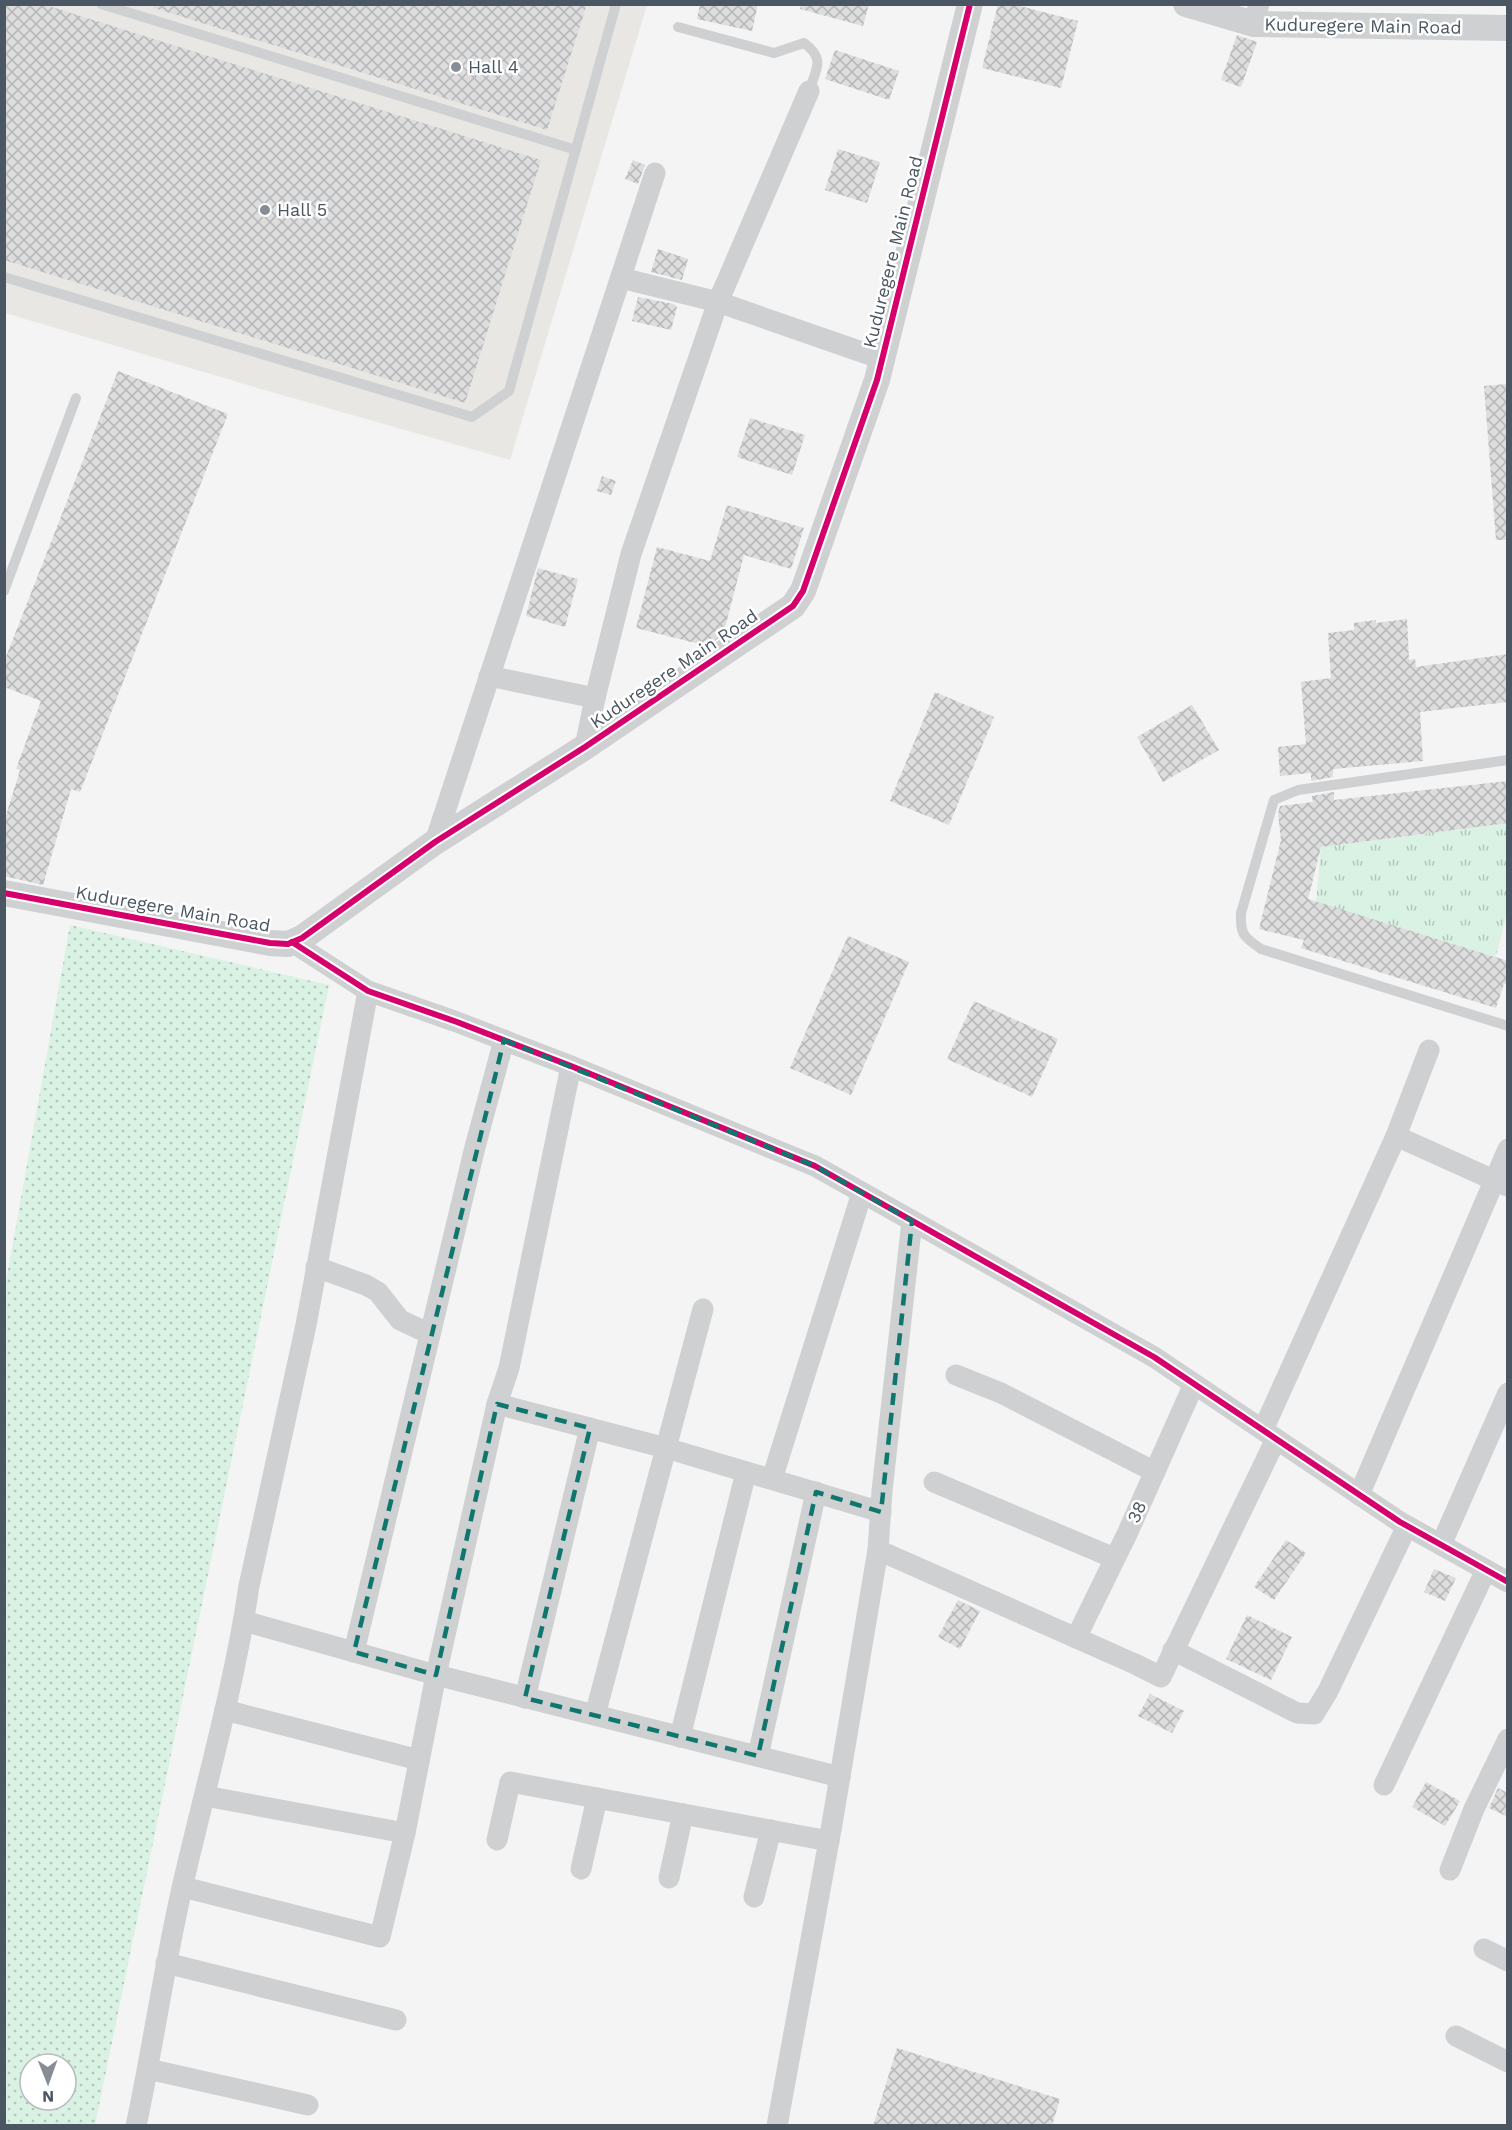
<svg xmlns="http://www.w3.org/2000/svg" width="1512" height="2130" viewBox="0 0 1512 2130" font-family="'Work Sans',sans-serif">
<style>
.commercial{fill:#e8e7e3}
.grass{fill:url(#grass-dots);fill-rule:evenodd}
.park{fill:url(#park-tufts)}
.building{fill:url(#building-cross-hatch)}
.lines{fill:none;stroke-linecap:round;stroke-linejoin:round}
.service{stroke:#ced0d2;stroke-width:10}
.minor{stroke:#ced0d2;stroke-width:21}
.tertiary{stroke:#ced0d2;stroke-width:26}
.cycleway-casing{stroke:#fff;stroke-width:10}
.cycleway{stroke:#d6006c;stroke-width:6}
.marked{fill:none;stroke:#0f766e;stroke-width:4.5;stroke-dasharray:12 8;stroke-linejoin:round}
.poi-dot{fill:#868d94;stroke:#fff;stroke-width:2}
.labels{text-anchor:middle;stroke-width:5;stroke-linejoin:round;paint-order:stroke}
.street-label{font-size:18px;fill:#4a5661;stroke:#fff}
.poi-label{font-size:18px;fill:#4a5661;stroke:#fff;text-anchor:start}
</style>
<defs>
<pattern id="grass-dots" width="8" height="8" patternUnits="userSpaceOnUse" patternTransform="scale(1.5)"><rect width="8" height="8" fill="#d9f2e3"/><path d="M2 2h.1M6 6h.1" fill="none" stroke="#b2c7bb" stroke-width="1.8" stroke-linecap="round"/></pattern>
<pattern id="park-tufts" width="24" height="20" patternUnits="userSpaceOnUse" patternTransform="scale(1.5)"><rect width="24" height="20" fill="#d9f2e3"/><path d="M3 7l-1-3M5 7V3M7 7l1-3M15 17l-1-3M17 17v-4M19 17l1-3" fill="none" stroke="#b2c7bb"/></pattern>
<pattern id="building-cross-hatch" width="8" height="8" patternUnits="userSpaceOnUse" patternTransform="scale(1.5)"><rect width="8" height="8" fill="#ddddde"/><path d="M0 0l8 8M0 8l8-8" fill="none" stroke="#b5b6b7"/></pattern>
</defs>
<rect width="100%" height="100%" fill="#f4f4f4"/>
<!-- commercial -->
<polygon class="commercial" points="4,5 647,5 510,460 261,389 5,313"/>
<!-- grass -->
<path class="grass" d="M 70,925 L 329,985 L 95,2125 L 5,2125 L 5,1287 ZM 30,2064 L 66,2064 L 66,2100 L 30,2100 Z"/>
<!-- park -->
<polygon class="park" points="1507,823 1507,912 1496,957 1316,902 1321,847"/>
<!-- building -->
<g class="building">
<polygon points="4,4 42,4 541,160 465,403 4,260"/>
<polygon points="155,4 587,4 547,130 154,8"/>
<polygon points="700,4 758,4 752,31 697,19"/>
<polygon points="801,4 869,4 863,26 800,9"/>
<polygon points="998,4 1012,4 1078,21 1061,88 982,68"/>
<polygon points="1237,35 1257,42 1241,87 1221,80"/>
<polygon points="835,50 899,71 889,100 825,79"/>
<polygon points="838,149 880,162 867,203 825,190"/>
<polygon points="633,160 645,165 638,184 625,179"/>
<polygon points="658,249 688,259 682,280 651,272"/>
<polygon points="638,297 674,304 677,307 671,330 632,321"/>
<polygon points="118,371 228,414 80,792 71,789 43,885 4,876 4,822 20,770 16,769 41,701 4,687 4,662"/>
<polygon points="1506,384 1508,540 1496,540 1484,386"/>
<polygon points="750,418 805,435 792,475 737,457"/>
<polygon points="602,476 616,481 611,495 597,491"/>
<polygon points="727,505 804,528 791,569 744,555 723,635 707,646 636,628 657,547 710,561"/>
<polygon points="538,568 578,579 565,627 526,616"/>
<polygon points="1407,619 1409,660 1415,659 1416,667 1508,654 1508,702 1420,712 1423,761 1333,769 1333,777 1311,781 1311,773 1280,776 1278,747 1306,744 1301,682 1331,678 1328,633 1354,630 1354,623 1376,620 1376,623"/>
<polygon points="935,692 994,717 949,825 890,801"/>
<polygon points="1192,705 1219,750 1163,782 1137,737"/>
<polygon points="1508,781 1508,823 1321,847 1308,899 1508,961 1508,985 1504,984 1496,1008 1301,948 1304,940 1259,929 1281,840 1278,813 1280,806 1313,802 1312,796 1334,792 1334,800"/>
<polygon points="848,936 909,962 851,1095 790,1068"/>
<polygon points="974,1001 1058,1039 1032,1097 947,1059"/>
<polygon points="1286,1540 1306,1553 1274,1600 1254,1587"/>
<polygon points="1434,1569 1456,1578 1445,1601 1424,1592"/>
<polygon points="958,1600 980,1611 960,1649 938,1637"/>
<polygon points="1247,1615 1292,1637 1271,1680 1226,1659"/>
<polygon points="1150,1694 1184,1711 1172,1733 1138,1716"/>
<polygon points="1426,1782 1460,1801 1445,1826 1412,1807"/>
<polygon points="1498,1788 1508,1793 1508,1817 1489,1808"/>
<polygon points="897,2048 1060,2099 1052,2126 873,2126"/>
</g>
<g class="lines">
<!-- service -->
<g class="service">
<polyline points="101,4 576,150"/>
<path d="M 678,27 L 774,53 L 804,43 C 826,59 816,69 809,91"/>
<polyline points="4,277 472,417 509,391 616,4"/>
<polyline points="4,591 76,398"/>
<path d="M 1508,760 L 1298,790 L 1274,800 L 1241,913 C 1240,935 1244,937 1261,949 L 1508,1026"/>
</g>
<!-- minor -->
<g class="minor">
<polyline points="1254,24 1259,4"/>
<polyline points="621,278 718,302 882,359"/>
<polyline points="489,676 595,698"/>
<polyline points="585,747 595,698 631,554 718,302 809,91"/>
<polyline points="435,842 655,173"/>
<polyline points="292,942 368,991 457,1022 571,1066 815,1166 1154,1357 1400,1522 1508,1582"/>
<polyline points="1396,1136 1507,1186"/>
<polyline points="316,1267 366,1285 378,1292 400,1320 430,1334"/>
<polyline points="956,1375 1001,1393 1155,1472"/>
<polyline points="497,1404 666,1448 881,1512"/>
<polyline points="1263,1430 1396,1136 1429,1050"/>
<polyline points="772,1479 862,1193"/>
<polyline points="934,1482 1114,1558"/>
<polyline points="1359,1495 1508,1149"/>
<polyline points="1441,1545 1508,1393"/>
<polyline points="878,1550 1135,1664 1161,1677 1276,1439"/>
<polyline points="244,1621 436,1675 840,1777"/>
<polyline points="1076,1638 1127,1534 1194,1384"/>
<polyline points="1173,1650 1297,1713 1314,1714 1328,1691 1407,1526"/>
<polyline points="354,1652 475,1147 504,1040"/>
<polyline points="525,1698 590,1428"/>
<polyline points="225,1710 419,1760"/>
<polyline points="595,1715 703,1309"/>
<polyline points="680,1737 746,1472"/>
<polyline points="758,1756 816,1492"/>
<polyline points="1384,1785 1486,1570"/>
<polyline points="205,1796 405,1833"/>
<polyline points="497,1840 510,1782 829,1841"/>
<polyline points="581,1869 597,1798"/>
<polyline points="1450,1870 1474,1809 1508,1739"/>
<polyline points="669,1878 683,1814"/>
<polyline points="183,1887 380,1937 405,1833 436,1675 497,1404 509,1368 571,1066"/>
<polyline points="754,1897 771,1830"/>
<polyline points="1484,1949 1508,1961"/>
<polyline points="166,1963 396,2020"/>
<polyline points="1456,2036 1508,2062"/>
<polyline points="148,2069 308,2105"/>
<path d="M 136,2126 C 153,2047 164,1967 182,1888 C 205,1788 234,1688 249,1586 L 306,1325 L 368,991"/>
<polyline points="777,2126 832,1824 878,1550 882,1491 912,1221"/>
</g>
<!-- tertiary -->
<g class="tertiary">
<polyline points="1186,4 1254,24 1508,28"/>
<polyline points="4,893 270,943 288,944 302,938 435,842 585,747 793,606 803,591 877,380 970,4"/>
</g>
<!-- cycleway casing -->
<g class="cycleway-casing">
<g id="cycleway">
<polyline points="4,893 270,943 288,944 302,938 435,842 585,747 793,606 803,591 877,380 970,4"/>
<polyline points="292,942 368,991 457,1022 571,1066 815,1166 1154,1357 1400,1522 1508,1582"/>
</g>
</g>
<!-- cycleway -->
<use href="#cycleway" class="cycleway"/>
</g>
<!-- marked area -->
<path class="marked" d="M 504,1040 L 815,1166 L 912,1221 L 881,1512 L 816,1492 L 758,1756 L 525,1698 L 590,1428 L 497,1404 L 436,1675 L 354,1652 Z"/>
<!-- markers -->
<g class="poi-dot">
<circle cx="456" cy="67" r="6"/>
<circle cx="265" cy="210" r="6"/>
</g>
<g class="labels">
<!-- street labels -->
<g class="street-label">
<text transform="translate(1363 26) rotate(1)" y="6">Kuduregere Main Road</text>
<text transform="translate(893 252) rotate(-76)" y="6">Kuduregere Main Road</text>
<text transform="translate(674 669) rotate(-34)" y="6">Kuduregere Main Road</text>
<text transform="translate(173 909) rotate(10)" y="6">Kuduregere Main Road</text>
<text transform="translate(1137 1512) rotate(-66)" y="6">38</text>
</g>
<!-- poi labels -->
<g class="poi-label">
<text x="468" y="73">Hall 4</text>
<text x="277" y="216">Hall 5</text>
</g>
</g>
<!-- border -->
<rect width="1512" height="2130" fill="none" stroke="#4a5661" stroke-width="12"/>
<!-- north arrow -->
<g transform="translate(48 2082) rotate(179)"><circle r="28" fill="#ffffff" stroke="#b7bbc0" stroke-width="1.5"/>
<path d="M0-4.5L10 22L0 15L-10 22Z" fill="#868d94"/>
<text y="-9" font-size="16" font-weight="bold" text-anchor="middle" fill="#4a5661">N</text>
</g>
</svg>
